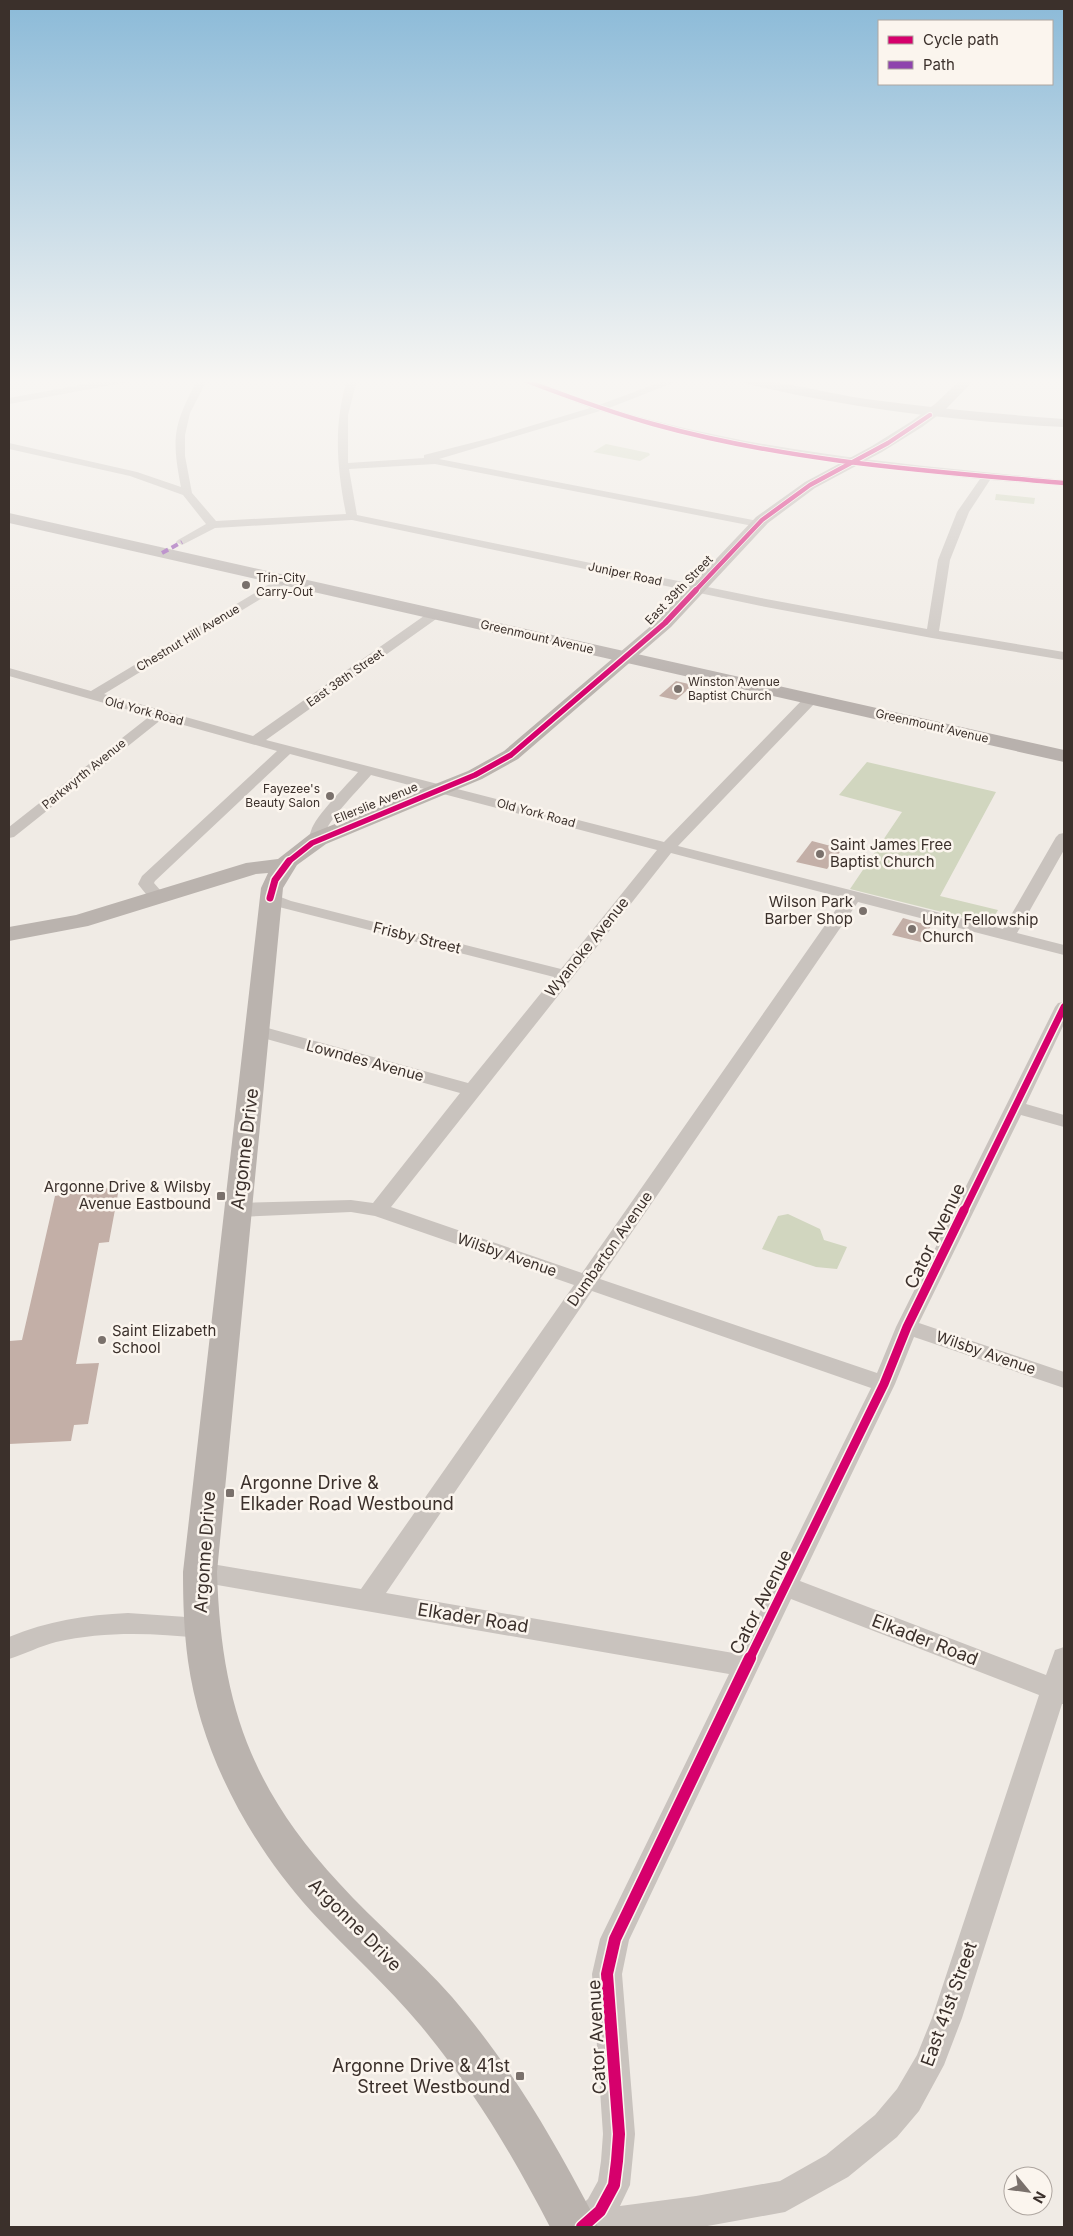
<svg xmlns="http://www.w3.org/2000/svg" width="1073" height="2236" viewBox="0 0 1073 2236" font-family="Inter,sans-serif">
<style>
.green{fill:#d1d6bf}
.building{fill:#c3afa7}
.lines{fill:none;stroke-linecap:round;stroke-linejoin:round}
.street{fill:#c9c3be;fill-rule:evenodd}
.secondary{fill:#bab3ae;fill-rule:evenodd}
.primary{fill:#b8b1ad;fill-rule:evenodd}
.quiet{stroke:#8e44ad;stroke-width:4;stroke-dasharray:7 4;stroke-linecap:butt}
.cycleway-far4-casing{stroke:#fbf5ee;stroke-width:6}
.cycleway-far3-casing{stroke:#fbf5ee;stroke-width:8}
.cycleway-far2-casing{stroke:#fbf5ee;stroke-width:10}
.cycleway-far1-casing{stroke:#fbf5ee;stroke-width:12}
.cycleway-casing{stroke:#fbf5ee;stroke-width:15}
.cycleway-far4{stroke:#d6006c;stroke-width:4.5}
.cycleway-far3{stroke:#d6006c;stroke-width:5.5}
.cycleway-far2{stroke:#d6006c;stroke-width:7}
.cycleway-far1{stroke:#d6006c;stroke-width:9}
.cycleway{stroke:#d6006c;stroke-width:12}
.poi-dot{fill:#7a716c;stroke:#fbf5ee;stroke-width:2}
.labels{text-anchor:middle;stroke-width:5;stroke-linejoin:round;paint-order:stroke}
.far-street-label{font-size:12px;fill:#3b302b;stroke:#fbf5ee}
.far-poi-label{font-size:12px;fill:#3b302b;stroke:#fbf5ee;text-anchor:start}
.poi-label{font-size:15px;fill:#3b302b;stroke:#fbf5ee;text-anchor:start}
.street-label{font-size:15px;fill:#3b302b;stroke:#fbf5ee}
.near-street-label{font-size:18px;fill:#3b302b;stroke:#fbf5ee}
.near-poi-label{font-size:18px;fill:#3b302b;stroke:#fbf5ee;text-anchor:start}
</style>
<rect width="100%" height="100%" fill="#f0ebe5"/>
<!-- green -->
<g class="green">
<polygon points="606,444 649,453 650,455 640,461 593,452"/>
<polygon points="996,494 1035,498 1034,504 995,500"/>
<polygon points="867,762 996,792 940,896 998,910 990,924 850,889 902,812 839,795"/>
<polygon points="788,1214 820,1229 824,1240 847,1247 837,1269 816,1267 762,1249 778,1216"/>
</g>
<!-- building -->
<g class="building">
<polygon points="676,681 693,685 676,700 659,696"/>
<polygon points="812,841 842,849 827,869 796,862"/>
<polygon points="903,918 931,926 921,942 892,935"/>
<polygon points="119,1188 109,1242 99,1243 76,1364 99,1363 88,1424 74,1425 71,1441 9,1444 9,1341 22,1340 55,1196 61,1195 62,1190"/>
</g>
<g class="lines">
<!-- street -->
<g class="street">
<polygon points="107,380 128,380 123,383 9,404 9,398"/>
<path d="M 197,380 L 207,380 L 190,413 L 185,435 L 185,456 L 192,493 L 216,521 L 346,514 C 337,468 333,426 347,380 L 357,380 L 348,415 L 348,463 L 424,458 L 424,455 L 491,438 L 590,408 L 519,380 L 533,380 L 599,405 L 666,380 L 680,380 L 609,408 C 758,453 911,465 1064,480 L 1064,486 L 990,480 L 969,512 L 950,560 L 939,631 L 1064,652 L 1064,660 L 932,638 L 761,606 L 352,520 L 215,528 L 182,545 L 176,542 L 178,540 L 206,524 L 183,495 L 130,476 L 9,449 L 9,443 L 137,472 L 181,487 C 171,436 174,425 197,380 ZM 600,411 C 724,449 851,467 980,479 L 957,512 L 938,560 L 927,629 L 761,598 L 357,515 L 349,469 L 435,464 L 758,527 L 762,526 L 764,524 L 762,522 L 758,521 L 439,459 Z"/>
<path d="M 283,576 L 287,577 L 289,580 L 287,583 L 104,694 L 253,736 L 431,611 L 439,611 L 441,614 L 439,617 L 266,740 L 664,842 L 806,696 L 811,695 L 818,699 L 816,702 L 678,846 L 1003,929 L 1056,837 L 1059,834 L 1064,833 L 1064,850 L 1017,933 L 1064,945 L 1064,955 L 858,902 L 600,1279 L 877,1373 L 896,1327 L 1055,1007 L 1058,1003 L 1064,1002 L 1064,1024 L 1026,1104 L 1064,1115 L 1064,1127 L 1021,1115 L 919,1323 L 1064,1372 L 1064,1388 L 914,1337 L 895,1384 L 800,1581 L 1046,1675 L 1055,1650 L 1064,1647 L 1064,1704 L 1062,1704 L 962,2018 L 944,2065 L 919,2111 L 897,2137 L 848,2177 L 785,2212 L 702,2227 L 566,2227 L 570,2215 L 588,2199 L 598,2181 L 601,2161 L 603,2134 L 592,1974 L 600,1939 L 729,1674 L 200,1582 L 191,1579 L 188,1572 L 191,1565 L 200,1562 L 361,1589 L 574,1285 L 375,1216 L 351,1212 L 238,1217 L 231,1215 L 228,1210 L 231,1205 L 238,1203 L 351,1200 L 373,1203 L 460,1093 L 252,1035 L 249,1031 L 252,1027 L 264,1027 L 468,1083 L 554,977 L 279,907 L 264,901 L 262,898 L 264,895 L 270,893 L 291,901 L 561,969 L 657,850 L 371,775 C 361,787 330,818 326,831 C 324,836 326,838 323,842 L 313,842 C 310,839 309,835 311,831 C 315,816 347,785 358,772 L 290,754 L 155,881 L 154,883 L 167,898 L 165,901 C 152,904 145,893 138,884 L 142,876 L 277,751 L 162,719 L 14,837 L 9,838 L 9,827 L 150,716 L 9,676 L 9,668 L 91,691 ZM 671,853 L 844,898 L 582,1273 L 391,1207 ZM 592,1291 L 871,1388 L 739,1654 L 386,1593 ZM 791,1599 L 1039,1695 L 932,2018 L 917,2055 L 897,2089 L 875,2115 L 826,2155 L 780,2181 L 696,2196 L 620,2206 L 630,2185 L 635,2134 L 622,1974 L 629,1940 Z"/>
<path d="M 128,1613 L 201,1618 L 210,1621 L 214,1628 L 210,1635 L 201,1638 C 153,1633 104,1631 56,1642 C 40,1646 25,1654 9,1659 L 9,1637 C 47,1621 86,1615 128,1613 Z"/>
</g>
<!-- secondary -->
<path class="secondary" d="M 960,380 L 974,380 L 945,410 L 922,427 L 882,452 L 815,488 L 768,523 L 671,627 L 518,759 L 482,779 L 326,844 L 297,865 L 283,888 L 217,1572 C 221,1702 250,1787 339,1883 C 375,1923 417,1957 452,1997 C 510,2065 549,2132 591,2211 L 598,2227 L 550,2227 C 512,2154 474,2090 421,2026 C 387,1985 347,1950 311,1911 C 249,1842 201,1754 188,1661 C 184,1631 183,1602 183,1572 L 261,888 L 268,873 L 256,874 L 88,926 L 9,941 L 9,927 L 76,915 L 246,863 L 278,859 L 310,834 L 468,771 L 504,751 L 659,619 L 756,517 L 805,482 L 872,446 L 912,421 L 935,404 Z"/>
<!-- primary -->
<g class="primary">
<path d="M 742,380 C 784,380 825,393 866,399 C 932,408 998,414 1064,419 L 1064,427 C 957,421 849,409 744,383 Z"/>
<polygon points="9,513 1064,750 1064,762 9,523"/>
</g>
<!-- quiet -->
<polyline class="quiet" points="162,553 182,542"/>
<!-- cycleway-far4 casing -->
<g class="cycleway-far4-casing">
<g id="cycleway-far4">
<path d="M 524,380 C 566,396 609,412 653,424 C 786,461 926,471 1064,483"/>
<polyline points="695,591 762,520 810,485 888,443 930,415"/>
</g>
</g>
<!-- cycleway-far3 casing -->
<g class="cycleway-far3-casing">
<polyline id="cycleway-far3" points="288,862 312,843 475,775 511,755 665,623 696,590"/>
</g>
<!-- cycleway-far2 casing -->
<g class="cycleway-far2-casing">
<g id="cycleway-far2">
<polyline points="270,898 275,880 289,861"/>
<polyline points="964,1211 1064,1007"/>
</g>
</g>
<!-- cycleway-far1 casing -->
<g class="cycleway-far1-casing">
<polyline id="cycleway-far1" points="749,1660 884,1384 907,1327 964,1210"/>
</g>
<!-- cycleway casing -->
<g class="cycleway-casing">
<polyline id="cycleway" points="582,2227 600,2211 614,2185 617,2161 619,2134 607,1974 615,1939 750,1658"/>
</g>
<!-- cycleway-far4 -->
<use href="#cycleway-far4" class="cycleway-far4"/>
<!-- cycleway-far3 -->
<use href="#cycleway-far3" class="cycleway-far3"/>
<!-- cycleway-far2 -->
<use href="#cycleway-far2" class="cycleway-far2"/>
<!-- cycleway-far1 -->
<use href="#cycleway-far1" class="cycleway-far1"/>
<!-- cycleway -->
<use href="#cycleway" class="cycleway"/>
</g>
<!-- sky -->
<linearGradient id="sky" x2="0" y2="1"><stop stop-color="#8bbad8"/><stop offset="0.55" stop-color="#f8f6f3"/><stop offset="1" stop-color="#f8f6f3" stop-opacity="0"/></linearGradient>
<rect width="1073" height="693" fill="url(#sky)"/>
<!-- markers -->
<g class="poi-dot">
<circle cx="246" cy="585" r="5"/>
<circle cx="678" cy="689" r="5"/>
<circle cx="330" cy="796" r="5"/>
<circle cx="820" cy="854" r="5"/>
<circle cx="863" cy="911" r="5"/>
<circle cx="912" cy="929" r="5"/>
<rect x="216" y="1191" width="10" height="10" rx="2.5"/>
<circle cx="102" cy="1340" r="5"/>
<rect x="225" y="1488" width="10" height="10" rx="2.5"/>
<rect x="515" y="2071" width="10" height="10" rx="2.5"/>
</g>
<g class="labels">
<!-- far-street labels -->
<g class="far-street-label">
<text transform="translate(625 574) rotate(12)" y="4">Juniper Road</text>
<text transform="translate(679 590) rotate(-46)" y="4">East 39th Street</text>
<text transform="translate(537 637) rotate(13)" y="4">Greenmount Avenue</text>
<text transform="translate(188 638) rotate(-31)" y="4">Chestnut Hill Avenue</text>
<text transform="translate(345 678) rotate(-35)" y="4">East 38th Street</text>
<text transform="translate(144 711) rotate(15)" y="4">Old York Road</text>
<text transform="translate(932 726) rotate(13)" y="4">Greenmount Avenue</text>
<text transform="translate(84 774) rotate(-39)" y="4">Parkwyrth Avenue</text>
<text transform="translate(376 803) rotate(-22)" y="4">Ellerslie Avenue</text>
<text transform="translate(536 813) rotate(15)" y="4">Old York Road</text>
</g>
<!-- far-poi labels -->
<g class="far-poi-label">
<text x="256" y="582">Trin-City<tspan x="256" dy="14">Carry-Out</tspan></text>
<text x="688" y="686">Winston Avenue<tspan x="688" dy="14">Baptist Church</tspan></text>
<text x="320" y="793" text-anchor="end">Fayezee's<tspan x="320" dy="14">Beauty Salon</tspan></text>
</g>
<!-- poi labels -->
<g class="poi-label">
<text x="830" y="850">Saint James Free<tspan x="830" dy="17">Baptist Church</tspan></text>
<text x="853" y="907" text-anchor="end">Wilson Park<tspan x="853" dy="17">Barber Shop</tspan></text>
<text x="922" y="925">Unity Fellowship<tspan x="922" dy="17">Church</tspan></text>
<text x="211" y="1192" text-anchor="end">Argonne Drive &amp; Wilsby<tspan x="211" dy="17">Avenue Eastbound</tspan></text>
<text x="112" y="1336">Saint Elizabeth<tspan x="112" dy="17">School</tspan></text>
</g>
<!-- street labels -->
<g class="street-label">
<text transform="translate(417 938) rotate(14)" y="5">Frisby Street</text>
<text transform="translate(587 947) rotate(-51)" y="5">Wyanoke Avenue</text>
<text transform="translate(365 1061) rotate(15)" y="5">Lowndes Avenue</text>
<text transform="translate(610 1249) rotate(-55)" y="5">Dumbarton Avenue</text>
<text transform="translate(507 1255) rotate(19)" y="5">Wilsby Avenue</text>
<text transform="translate(986 1353) rotate(19)" y="5">Wilsby Avenue</text>
</g>
<!-- near-street labels -->
<g class="near-street-label">
<text transform="translate(245 1149) rotate(-83)" y="6">Argonne Drive</text>
<text transform="translate(935 1236) rotate(-64)" y="6">Cator Avenue</text>
<text transform="translate(205 1552) rotate(-86)" y="6">Argonne Drive</text>
<text transform="translate(761 1602) rotate(-63)" y="6">Cator Avenue</text>
<text transform="translate(473 1618) rotate(9)" y="6">Elkader Road</text>
<text transform="translate(925 1640) rotate(21)" y="6">Elkader Road</text>
<text transform="translate(355 1925) rotate(45)" y="6">Argonne Drive</text>
<text transform="translate(949 2004) rotate(-70)" y="6">East 41st Street</text>
<text transform="translate(597 2037) rotate(-93)" y="6">Cator Avenue</text>
</g>
<!-- near-poi labels -->
<g class="near-poi-label">
<text x="240" y="1489">Argonne Drive &amp;<tspan x="240" dy="21">Elkader Road Westbound</tspan></text>
<text x="510" y="2072" text-anchor="end">Argonne Drive &amp; 41st<tspan x="510" dy="21">Street Westbound</tspan></text>
</g>
</g>
<!-- border -->
<rect width="1073" height="2236" fill="none" stroke="#3b302b" stroke-width="20"/>
<!-- legend -->
<rect x="878" y="20" width="175" height="65" fill="#fbf5ee" stroke="#aea6a0"/>
<rect x="888" y="36" width="25" height="8" fill="#d6006c" stroke="#aea6a0"/>
<text x="923" y="45" font-size="15" fill="#3b302b">Cycle path</text>
<rect x="888" y="61" width="25" height="8" fill="#8e44ad" stroke="#aea6a0"/>
<text x="923" y="70" font-size="15" fill="#3b302b">Path</text>
<!-- north arrow -->
<g transform="translate(1028 2191) rotate(119)"><circle r="24" fill="#fbf5ee" stroke="#aea6a0"/>
<path d="M0-4L9 19L0 12L-9 19Z" fill="#7a716c"/>
<text y="-8" font-size="14" font-weight="bold" text-anchor="middle" fill="#3b302b">N</text>
</g>
</svg>
